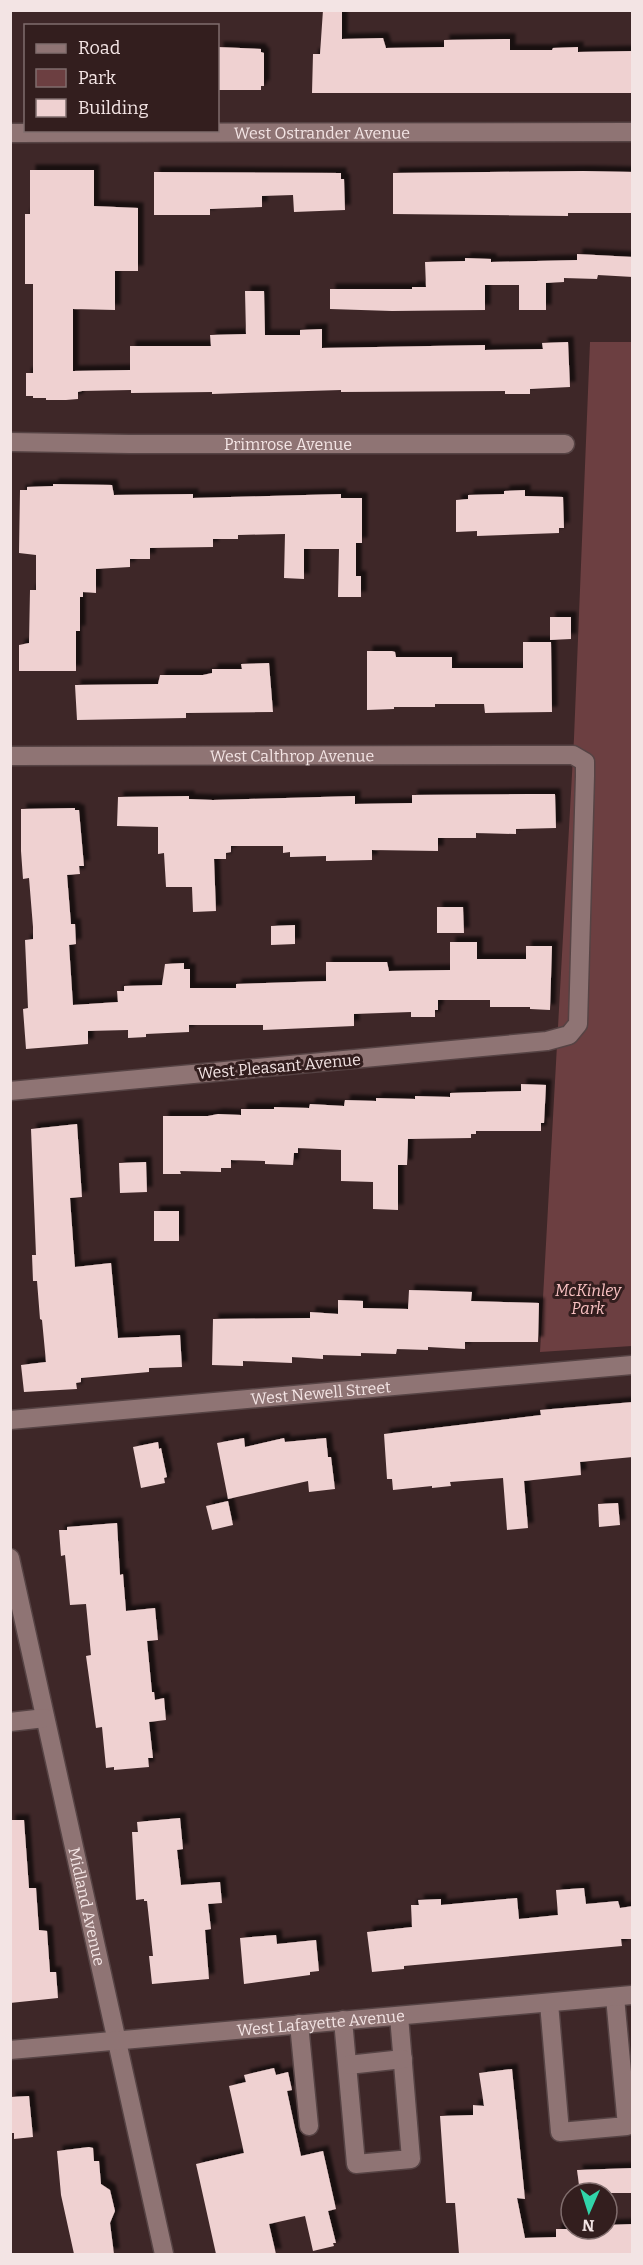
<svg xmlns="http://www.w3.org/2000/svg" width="643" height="2265" viewBox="0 0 643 2265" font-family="Bitter,serif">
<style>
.green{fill:#6c3f41}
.building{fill:#efd1d1;filter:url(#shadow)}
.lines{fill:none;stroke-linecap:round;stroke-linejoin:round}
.minor-casing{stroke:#564344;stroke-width:21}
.minor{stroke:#8f7474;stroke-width:18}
.labels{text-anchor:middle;stroke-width:6;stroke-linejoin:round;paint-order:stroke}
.street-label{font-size:16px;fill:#f3e4e4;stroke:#331e1e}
.park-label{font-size:16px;font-style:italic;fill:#f9c1c2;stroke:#331e1e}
</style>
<defs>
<filter id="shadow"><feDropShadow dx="5.5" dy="-5.5" stdDeviation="1.5" flood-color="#0009"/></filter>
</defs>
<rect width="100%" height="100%" fill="#3e2728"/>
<!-- green -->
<polygon class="green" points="590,342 632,342 632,1346 540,1352 574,738"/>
<!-- building -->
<g class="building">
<polygon points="323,10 342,10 342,39 383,38 386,48 444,47 444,40 504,39 510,39 510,50 552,50 553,48 578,47 578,52 633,51 633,93 312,93 313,54 320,54"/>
<polygon points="218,47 261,49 261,52 264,53 264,86 261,86 261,90 218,90"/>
<polygon points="30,170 94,170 94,206 138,208 138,271 115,271 115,310 73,309 73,371 130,370 130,346 211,346 210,335 246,334 245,291 264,291 265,335 300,335 300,330 322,329 322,348 485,345 485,350 543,349 542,343 568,342 570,387 530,389 530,394 505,394 505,391 341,392 341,390 212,394 212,392 131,393 131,390 82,391 78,392 78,399 66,400 46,400 46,398 33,398 33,396 26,396 26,373 33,373 33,284 25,284 25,214 30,214"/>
<polygon points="583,171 633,172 632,213 568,213 568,216 393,214 393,173"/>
<polygon points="154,172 341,173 341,179 344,179 345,210 294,212 293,195 262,196 262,207 210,209 210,215 154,215"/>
<polygon points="577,254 633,257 633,277 598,275 597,279 564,278 564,282 546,283 546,310 519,310 519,285 485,285 485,310 392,311 330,309 330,289 412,289 412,287 426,287 425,262 465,261 465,258 491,259 491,262 577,260"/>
<polygon points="53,484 112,485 114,495 193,494 193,498 341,494 341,498 362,498 362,543 356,543 356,576 361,576 361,597 338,597 339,549 304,549 304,579 284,578 285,534 238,535 238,539 213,539 213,547 150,548 150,559 130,559 130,567 96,569 96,593 83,592 83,597 80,597 80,631 76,631 76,671 19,671 19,645 29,643 30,590 36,590 36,555 19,553 20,490 27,490 27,487 53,486"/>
<polygon points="525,490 525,496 563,497 564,528 559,528 559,533 477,536 477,531 456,532 456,500 468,499 468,495 504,494 504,491"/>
<polygon points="550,617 571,617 571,639 550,640"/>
<polygon points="523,642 551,642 552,712 485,713 484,704 435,704 435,707 394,707 394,709 367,710 367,651 392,651 395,652 396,657 452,657 452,668 523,668"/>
<polygon points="269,663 273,712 186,713 186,718 77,720 75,685 158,684 160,675 203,675 212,673 212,669 242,669 241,664"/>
<polygon points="530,794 555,794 556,828 516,829 516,834 476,833 476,838 438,838 438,851 372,850 372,860 326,861 326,856 290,857 290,852 283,853 283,846 231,846 231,852 226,853 226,859 214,859 216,911 193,912 192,887 166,887 164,853 158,854 158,827 117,826 118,797 189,796 189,799 213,800 355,796 355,804 412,803 412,795"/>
<polygon points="75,808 75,810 79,810 84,866 79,866 80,874 67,875 71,924 75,924 76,944 69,945 73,1005 118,1002 117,991 124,991 124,986 162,985 165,964 184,963 184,969 190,969 190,988 236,988 236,984 326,981 326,962 387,962 389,971 450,970 450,942 477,942 477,959 526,959 526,946 552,946 550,1010 530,1009 530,1007 490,1007 490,1000 438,1000 438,1010 435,1010 435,1017 411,1017 411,1012 354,1014 354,1026 263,1030 263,1025 189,1025 189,1032 146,1034 146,1037 128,1038 128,1030 88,1031 88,1044 26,1049 23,1009 28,1008 25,940 33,939 33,927 29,878 23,879 21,851 21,809"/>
<polygon points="437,907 463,907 464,933 437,933"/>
<polygon points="295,925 295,944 271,945 271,926"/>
<polygon points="521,1084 546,1085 544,1123 541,1123 541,1131 476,1131 476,1134 471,1134 471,1138 408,1139 407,1165 398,1165 398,1210 373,1209 373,1182 341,1181 341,1150 298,1148 298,1153 294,1153 293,1165 265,1164 265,1161 231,1160 231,1168 221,1168 221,1172 180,1171 181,1174 163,1174 163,1116 208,1116 218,1114 241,1115 241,1109 274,1109 274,1107 309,1108 310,1104 344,1106 345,1100 376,1101 376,1098 415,1099 415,1096 450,1097 450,1093 521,1091"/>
<polygon points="77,1124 82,1197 70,1198 75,1267 111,1263 118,1338 180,1335 182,1367 149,1368 149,1372 81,1378 81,1382 76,1383 77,1389 24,1392 21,1365 46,1362 42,1320 40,1319 37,1281 33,1281 32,1255 36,1255 31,1129"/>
<polygon points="146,1162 147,1192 120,1193 119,1163"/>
<rect x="154" y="1211" width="25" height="30"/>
<polygon points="409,1290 472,1292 471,1301 539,1303 538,1342 465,1342 465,1349 428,1347 428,1350 397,1349 396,1354 361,1353 361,1356 323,1355 323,1359 292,1357 292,1363 243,1361 243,1366 212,1365 213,1319 310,1318 310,1312 338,1314 338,1300 363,1301 363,1308 408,1309"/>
<polygon points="633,1402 633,1457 580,1462 581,1475 524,1481 528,1528 507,1530 503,1478 450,1482 451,1486 432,1488 432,1486 393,1490 392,1479 387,1479 384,1434 541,1415 540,1410"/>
<polygon points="244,1438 245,1447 284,1438 285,1442 326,1438 328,1457 331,1457 335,1489 309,1492 308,1481 228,1499 217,1443"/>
<polygon points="158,1442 159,1449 161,1448 167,1477 164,1478 165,1483 141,1488 133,1447"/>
<polygon points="228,1501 233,1525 212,1530 206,1506"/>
<polygon points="618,1503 620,1525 599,1527 598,1504"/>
<polygon points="117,1523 120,1575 123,1574 126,1611 155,1608 158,1640 147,1641 152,1692 154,1692 155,1700 164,1698 166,1720 149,1722 153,1758 148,1758 149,1767 114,1770 114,1767 106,1768 102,1727 96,1728 86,1656 91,1655 86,1604 70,1605 65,1555 61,1556 59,1530 67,1530 67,1527"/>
<polygon points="180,1818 183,1849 177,1850 181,1885 220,1882 222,1903 208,1904 211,1929 205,1930 209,1979 152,1984 149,1956 153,1956 147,1901 144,1901 144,1899 136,1900 132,1832 138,1832 137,1822"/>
<polygon points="10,1820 24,1820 29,1888 36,1888 39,1930 47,1931 50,1972 56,1972 58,1998 10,2003"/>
<polygon points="584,1888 586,1904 618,1901 620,1908 633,1906 633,1939 621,1939 622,1946 404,1966 404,1969 372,1972 367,1932 412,1927 411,1905 419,1905 418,1900 441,1899 441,1905 517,1898 519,1919 558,1915 556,1890"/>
<polygon points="276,1935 277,1944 316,1940 319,1971 310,1972 310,1975 244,1984 240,1938"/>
<polygon points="274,2068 276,2075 288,2072 292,2090 287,2091 301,2156 323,2151 336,2209 328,2211 336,2243 333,2243 334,2246 313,2251 305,2216 269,2224 276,2254 216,2254 196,2164 244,2153 229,2086 246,2082 244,2075"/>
<polygon points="512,2069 525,2199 517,2198 525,2238 556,2237 556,2229 607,2229 607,2225 633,2224 633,2254 459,2254 455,2203 446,2203 440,2116 473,2115 473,2105 484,2106 479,2073"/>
<polygon points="29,2096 33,2137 14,2139 14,2133 10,2133 10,2097"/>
<polygon points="89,2147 93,2148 94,2161 99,2161 101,2184 110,2190 115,2211 110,2223 114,2254 74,2254 61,2195 57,2151"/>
<polygon points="633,2168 633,2193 580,2193 577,2170"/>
</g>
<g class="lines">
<!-- minor casing -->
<g class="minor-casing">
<g id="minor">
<path id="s1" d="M 10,133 L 632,132"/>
<path id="s2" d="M 10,442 L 129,444 L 565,444"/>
<path id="s3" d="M 10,756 L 573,755 L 585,762 L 585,776 L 578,1024 L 569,1035 L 547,1041 L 10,1091"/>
<path id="s4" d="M 10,1420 L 632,1365"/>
<path id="s5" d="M 10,1558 L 164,2254"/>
<polyline points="10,1722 45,1718"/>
<polyline points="549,2003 560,2132 627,2126 615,1997"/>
<polyline points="343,2020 356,2164 411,2159 399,2016"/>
<polyline points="299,2024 309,2126"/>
<path id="s6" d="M 10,2050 L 632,1995"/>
<polyline points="348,2065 403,2059"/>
</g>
</g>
<!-- minor -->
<use href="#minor" class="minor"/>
</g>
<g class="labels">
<!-- street labels -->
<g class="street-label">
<text dy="6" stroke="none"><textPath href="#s1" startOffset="312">West Ostrander Avenue</textPath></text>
<text dy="6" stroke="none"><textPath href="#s2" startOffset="278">Primrose Avenue</textPath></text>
<text dy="6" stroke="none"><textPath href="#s3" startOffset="282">West Calthrop Avenue</textPath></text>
<text transform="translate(279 1066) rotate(-5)" y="6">West Pleasant Avenue</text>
<text dy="6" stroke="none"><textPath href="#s4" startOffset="312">West Newell Street</textPath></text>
<text dy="6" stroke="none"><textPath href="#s5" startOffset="357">Midland Avenue</textPath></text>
<text dy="6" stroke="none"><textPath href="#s6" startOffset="312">West Lafayette Avenue</textPath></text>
</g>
<!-- park labels -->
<g class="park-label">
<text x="588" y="1296">McKinley<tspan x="588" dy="18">Park</tspan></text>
</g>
</g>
<!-- border -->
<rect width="643" height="2265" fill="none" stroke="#f3e4e4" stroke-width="24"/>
<!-- legend -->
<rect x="24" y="24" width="195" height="108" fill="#331e1e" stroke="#806d6d" stroke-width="1.5"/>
<rect x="36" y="44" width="30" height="9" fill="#8f7474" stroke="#806d6d" stroke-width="1.5"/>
<text x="78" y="54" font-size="18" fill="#f3e4e4">Road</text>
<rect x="36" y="69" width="30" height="18" fill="#6c3f41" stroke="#806d6d" stroke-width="1.5"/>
<text x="78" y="84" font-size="18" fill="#f3e4e4">Park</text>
<rect x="36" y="99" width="30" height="18" fill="#efd1d1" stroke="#806d6d" stroke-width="1.5"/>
<text x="78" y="114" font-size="18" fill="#f3e4e4">Building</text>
<!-- north arrow -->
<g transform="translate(589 2211) rotate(183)"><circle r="28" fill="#331e1e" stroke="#806d6d" stroke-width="1.5"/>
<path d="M0-4.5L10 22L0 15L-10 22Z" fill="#31d4a9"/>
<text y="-9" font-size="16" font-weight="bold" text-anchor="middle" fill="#f3e4e4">N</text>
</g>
</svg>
